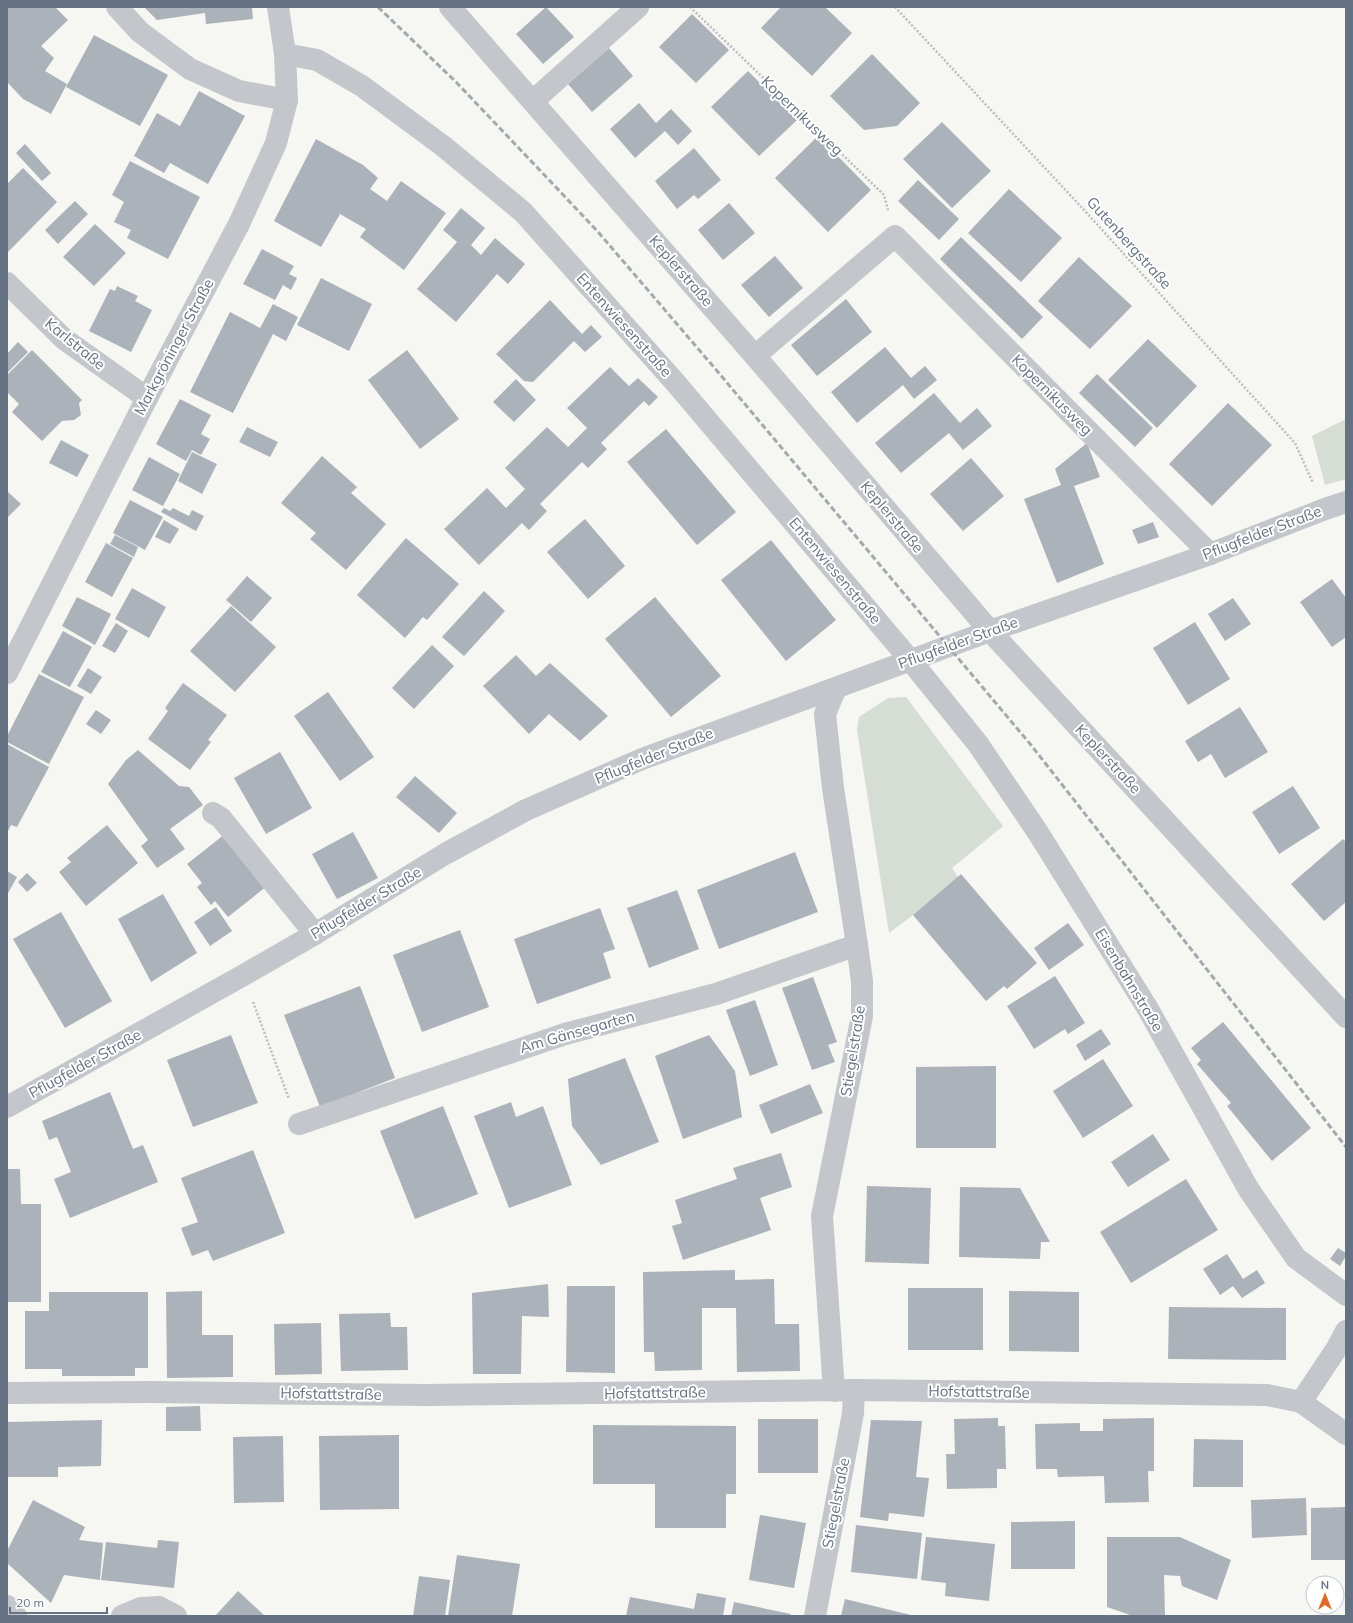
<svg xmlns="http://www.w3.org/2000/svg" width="1353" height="1623" viewBox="0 0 1353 1623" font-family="Mulish,sans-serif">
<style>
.green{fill:#d6ddd4}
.building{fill:#acb2b9}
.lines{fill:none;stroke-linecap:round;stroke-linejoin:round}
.path{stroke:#bbbdc0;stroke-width:2.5;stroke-dasharray:2 2;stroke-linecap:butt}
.minor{stroke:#c3c6ca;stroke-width:22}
.rail{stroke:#a4a8af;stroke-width:3;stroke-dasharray:6 3;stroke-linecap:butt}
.labels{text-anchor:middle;stroke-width:4;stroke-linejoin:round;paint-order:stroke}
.street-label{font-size:15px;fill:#657284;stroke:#fff}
</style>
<rect width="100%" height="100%" fill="#f6f6f2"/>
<!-- green -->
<g class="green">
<polygon points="1346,419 1346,479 1325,485 1312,436"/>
<polygon points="906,697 1003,826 952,868 958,877 913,915 889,933 857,730 859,717 888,698"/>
</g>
<!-- building -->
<g class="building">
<polygon points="7,7 55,7 68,20 41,46 54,58 45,71 67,84 51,114 23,99 7,82"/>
<polygon points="144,7 252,7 253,19 206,24 205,13 157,20"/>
<polygon points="546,7 574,37 543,64 516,34"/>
<polygon points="781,7 825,7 852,33 812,76 761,28"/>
<polygon points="692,14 729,50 696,83 659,47"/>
<polygon points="94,35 168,75 140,126 66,87"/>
<polygon points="609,48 633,76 592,112 568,84"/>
<polygon points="872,54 920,103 897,126 864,130 830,96"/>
<polygon points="748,71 797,120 759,156 711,107"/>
<polygon points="199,91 245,116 208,184 170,163 164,173 134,156 157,113 180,126"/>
<polygon points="639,103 656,123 671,109 692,131 678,145 665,131 635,158 610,129"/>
<polygon points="942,122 991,171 952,208 903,159"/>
<polygon points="818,136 871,190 828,232 775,178"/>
<polygon points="316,139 363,165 378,178 370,189 387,201 401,181 446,213 404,270 360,237 366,229 340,214 321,247 274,221"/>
<polygon points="25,144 51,173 42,181 16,153"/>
<polygon points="694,148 721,180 698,199 694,195 677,209 655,181"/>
<polygon points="130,161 200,197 168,259 127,238 131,230 114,222 124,202 112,195"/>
<polygon points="23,168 57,202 7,253 7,184"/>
<polygon points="918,180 959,219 939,240 898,201"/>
<polygon points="1009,189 1062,238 1021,282 968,233"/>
<polygon points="75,201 88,214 58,244 45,230"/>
<polygon points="729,203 755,233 723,260 698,230"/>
<polygon points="461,208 485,228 471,245 481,255 495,238 525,264 508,284 497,274 456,322 417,289 457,242 443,230"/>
<polygon points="95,224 126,253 94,286 63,257"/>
<polygon points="961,237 1043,317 1022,339 940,259"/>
<polygon points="262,249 294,266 289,274 297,278 291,290 283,285 275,300 243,284"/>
<polygon points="775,256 803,288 769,317 741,285"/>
<polygon points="1079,257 1132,306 1090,349 1038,301"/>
<polygon points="321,278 372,304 349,351 297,325"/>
<polygon points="117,286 138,296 135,301 152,310 131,352 89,331 110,289 115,291"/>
<polygon points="846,299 872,332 817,376 791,345"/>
<polygon points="550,300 582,334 591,325 602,337 585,352 574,341 533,382 524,381 496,354"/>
<polygon points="273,304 298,317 286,341 273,334 233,413 190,392 230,312 260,328"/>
<polygon points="1148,339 1197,386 1157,428 1108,380"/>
<polygon points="18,342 28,352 7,373 7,354"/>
<polygon points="885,347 911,378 925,366 937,380 914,399 903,385 857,423 831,392"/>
<polygon points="32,350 82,400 79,403 81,415 74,420 62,421 42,441 12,412 19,404 7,392 7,375"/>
<polygon points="407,350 459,419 420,449 368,380"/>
<polygon points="610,367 629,386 638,378 658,397 649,406 644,401 601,443 607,449 588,468 582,462 540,504 547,511 529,530 522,523 479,565 444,529 487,488 506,508 525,489 505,468 547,427 568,447 587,428 567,408"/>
<polygon points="1097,374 1153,428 1135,447 1079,393"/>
<polygon points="516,379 536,400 514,422 493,402"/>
<polygon points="934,393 960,423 977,408 992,426 963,450 949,433 901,473 875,443"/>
<polygon points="180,399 211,415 201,434 210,439 201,455 192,450 186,461 156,444"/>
<polygon points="1228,403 1272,445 1212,506 1169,464"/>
<polygon points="247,427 278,442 270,457 239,442"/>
<polygon points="666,429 736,512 697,545 627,462"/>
<polygon points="61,440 89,455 77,477 49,463"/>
<polygon points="1087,443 1100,477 1074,486 1104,564 1057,583 1024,499 1061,485 1055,469"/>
<polygon points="192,452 217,464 202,494 178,481"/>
<polygon points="322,456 357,487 351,493 386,524 346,570 310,539 316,533 281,503"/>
<polygon points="149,457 180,474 163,506 132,490"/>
<polygon points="971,458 1004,496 963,531 930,494"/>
<polygon points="7,491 21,504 7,518"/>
<polygon points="130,500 163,517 145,550 113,533"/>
<polygon points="164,508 170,511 173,508 189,516 192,510 204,516 196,531 161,512"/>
<polygon points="585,519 625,566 588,599 547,552"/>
<polygon points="164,520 179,529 170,544 155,537"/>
<polygon points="1153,522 1159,537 1138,544 1132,530"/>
<polygon points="115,535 138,547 134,557 110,544"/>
<polygon points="406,538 459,584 427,620 423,617 405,638 357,595"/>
<polygon points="771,540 836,620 786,661 721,580"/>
<polygon points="106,543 133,558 112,597 85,582"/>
<polygon points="247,576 272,598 251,622 226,600"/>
<polygon points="1332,579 1346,598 1346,637 1332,647 1300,602"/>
<polygon points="132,588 166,607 149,638 115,619"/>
<polygon points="484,591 505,611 464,656 442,637"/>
<polygon points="77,597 111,614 95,645 62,626"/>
<polygon points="655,597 721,676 671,717 605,639"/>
<polygon points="1233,598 1251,624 1225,641 1208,614"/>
<polygon points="231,606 276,647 235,692 190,651"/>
<polygon points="1195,622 1230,679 1188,705 1153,648"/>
<polygon points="116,623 128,631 115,653 102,646"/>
<polygon points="63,631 92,647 70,687 41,672"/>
<polygon points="432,645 454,666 414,709 392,688"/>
<polygon points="516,655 536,676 550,663 608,716 580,741 549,714 529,734 483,686"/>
<polygon points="88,668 102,677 91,694 77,686"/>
<polygon points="39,674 84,697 49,764 7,742 7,736"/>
<polygon points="183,683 227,715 208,740 211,742 190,770 148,739 168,711 165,708"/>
<polygon points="328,692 374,757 340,781 294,716"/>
<polygon points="1240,707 1268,752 1225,778 1211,754 1198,762 1185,741"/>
<polygon points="96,710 111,720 101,734 86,724"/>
<polygon points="7,744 49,767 17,827 11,825 7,833"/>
<polygon points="138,750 179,786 189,787 203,805 170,829 185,849 157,868 141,846 148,840 108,784 126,760"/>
<polygon points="280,752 312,808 266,834 234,778"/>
<polygon points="415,776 457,813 439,833 396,797"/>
<polygon points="1293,786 1320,828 1279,854 1252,812"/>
<polygon points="107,825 138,863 86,906 59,872 71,862 67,858"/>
<polygon points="353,832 378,878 337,899 312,854"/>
<polygon points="225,834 267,886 228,917 215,901 211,905 197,887 202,883 187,864"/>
<polygon points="1343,839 1346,842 1346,902 1324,921 1291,884"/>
<polygon points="795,852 818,912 719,949 697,890"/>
<polygon points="7,871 17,877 7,895"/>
<polygon points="27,873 37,883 27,892 18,882"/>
<polygon points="961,874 1037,963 1007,989 1004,986 986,1001 913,915"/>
<polygon points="677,890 699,949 649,968 627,908"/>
<polygon points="163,894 197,953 151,982 118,919"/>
<polygon points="216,907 232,931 210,946 194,922"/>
<polygon points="600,908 615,949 603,953 611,978 537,1004 514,939"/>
<polygon points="61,912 112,1001 65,1028 13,939"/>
<polygon points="1068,923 1084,945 1049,970 1034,948"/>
<polygon points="460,930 489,1007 422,1032 393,955"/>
<polygon points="1055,976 1085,1023 1068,1034 1065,1029 1034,1049 1007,1006"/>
<polygon points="813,977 837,1042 828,1045 835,1062 812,1070 782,988"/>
<polygon points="360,986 395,1078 320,1107 284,1015"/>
<polygon points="755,1000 778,1065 750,1076 726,1010"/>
<polygon points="1223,1022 1311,1128 1272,1161 1227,1106 1231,1103 1197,1064 1201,1060 1191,1048"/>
<polygon points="1101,1029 1111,1044 1085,1061 1076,1045"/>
<polygon points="231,1035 258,1103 193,1127 167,1060"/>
<polygon points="709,1035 735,1071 742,1117 683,1139 655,1056"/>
<polygon points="625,1058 659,1142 601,1165 572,1126 568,1079"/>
<polygon points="1103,1059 1133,1106 1083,1138 1053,1091"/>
<polygon points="996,1066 996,1148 916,1148 916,1067"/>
<polygon points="810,1084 823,1113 771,1134 759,1105"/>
<polygon points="110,1092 133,1149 143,1145 158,1182 70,1218 54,1179 71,1172 57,1137 49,1140 42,1121"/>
<polygon points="511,1102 516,1117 543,1106 572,1185 509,1208 474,1116"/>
<polygon points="443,1106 478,1194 415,1219 380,1131"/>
<polygon points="1153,1134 1170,1160 1128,1187 1111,1162"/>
<polygon points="253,1150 285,1233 213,1261 208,1250 192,1256 181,1228 198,1222 181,1178"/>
<polygon points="781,1153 792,1187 760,1198 771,1230 683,1260 672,1226 682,1223 675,1200 737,1179 733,1168"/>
<polygon points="7,1169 20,1169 21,1204 41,1204 41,1302 7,1302"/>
<polygon points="1186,1179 1218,1230 1131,1283 1100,1232"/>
<polygon points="867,1186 931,1188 929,1264 865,1262"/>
<polygon points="960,1187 1020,1188 1050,1242 1041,1242 1040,1259 959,1257"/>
<polygon points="1338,1248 1346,1253 1346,1256 1340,1266 1330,1259"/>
<polygon points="1227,1254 1243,1279 1257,1270 1265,1283 1242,1298 1233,1286 1220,1295 1203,1269"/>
<polygon points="735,1270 735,1280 774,1279 775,1324 799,1324 800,1371 737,1372 736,1308 702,1308 702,1370 655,1371 654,1352 644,1352 643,1272"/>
<polygon points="548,1284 549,1317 522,1316 521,1374 473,1374 472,1293"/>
<polygon points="567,1286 615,1286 615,1373 566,1372"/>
<rect x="908" y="1288" width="75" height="62"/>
<polygon points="202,1291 202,1335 233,1335 233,1377 167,1378 166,1292"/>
<polygon points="1009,1291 1079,1292 1079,1352 1009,1351"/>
<polygon points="49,1292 148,1292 148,1368 135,1368 135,1376 62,1376 62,1369 25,1369 25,1311 49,1311"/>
<polygon points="1169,1307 1286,1308 1286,1360 1168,1359"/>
<polygon points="390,1313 391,1327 407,1327 408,1370 341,1371 339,1314"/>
<polygon points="321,1323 322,1374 275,1375 274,1324"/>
<polygon points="200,1406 201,1431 166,1431 166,1407"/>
<polygon points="998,1418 998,1426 1005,1426 1006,1469 997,1469 997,1488 947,1489 946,1454 955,1454 954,1419"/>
<polygon points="1154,1418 1154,1471 1148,1471 1149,1502 1105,1503 1104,1476 1058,1477 1057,1469 1036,1469 1035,1424 1080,1423 1080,1431 1103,1431 1103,1419"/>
<rect x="758" y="1419" width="60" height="54"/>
<polygon points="102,1420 101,1466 58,1467 58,1477 7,1477 7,1422"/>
<polygon points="871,1420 922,1421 916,1477 929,1478 924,1517 889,1513 888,1521 860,1517"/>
<polygon points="593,1425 736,1426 736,1494 726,1494 726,1528 655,1528 655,1484 593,1484"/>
<polygon points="399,1435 399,1509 320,1510 319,1436"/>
<polygon points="283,1436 284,1502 234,1503 233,1437"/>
<polygon points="1194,1439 1243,1440 1243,1487 1193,1487"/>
<polygon points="1306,1498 1307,1535 1252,1538 1251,1500"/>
<polygon points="33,1500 85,1527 79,1540 103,1543 100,1580 64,1575 51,1603 7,1563 7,1551"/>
<polygon points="1346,1507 1346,1560 1311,1560 1311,1508"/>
<polygon points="760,1515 806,1523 794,1588 749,1580"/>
<polygon points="1075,1521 1075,1569 1011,1569 1011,1522"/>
<polygon points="856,1525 922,1533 917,1579 851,1572"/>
<polygon points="926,1537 995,1544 989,1601 945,1596 946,1583 921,1580"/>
<polygon points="1107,1537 1180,1537 1231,1560 1217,1600 1182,1586 1180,1576 1164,1575 1165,1616 1133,1616 1107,1607"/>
<polygon points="158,1540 179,1542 174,1588 101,1580 106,1542 157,1548"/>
<polygon points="457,1555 520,1564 512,1616 448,1616"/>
<polygon points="419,1576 450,1580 445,1616 413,1616"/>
<polygon points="238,1591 265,1616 215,1616"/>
<polygon points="697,1593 726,1598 723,1616 626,1616 630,1597 694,1609"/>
<polygon points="845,1599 911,1615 911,1616 841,1616"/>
<polygon points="734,1602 791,1614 790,1616 731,1616"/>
</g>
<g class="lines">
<!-- path -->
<g class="path">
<polyline points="690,7 884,195 888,210"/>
<polyline points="895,7 1085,211 1295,443 1313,483"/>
<polyline points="253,1002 289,1099"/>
</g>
<!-- minor -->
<g class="minor">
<polyline points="117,7 140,32 190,69 239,91 287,100"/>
<polyline points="450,7 755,356 990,631 1346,1017"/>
<polyline points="285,54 317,60 362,86 443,146 523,212 674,381 911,661 978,744 1037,831 1148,1009 1249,1190 1296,1258 1346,1295"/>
<polyline points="533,101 638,7"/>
<polyline points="7,283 64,339 147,398"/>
<polyline points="755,356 895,236 1210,554"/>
<polyline points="7,673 147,398 239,224 276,143 287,100 285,54 278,7"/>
<polyline points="213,813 221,818 315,934"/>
<polyline points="7,1107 242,976 315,934 445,854 526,810 642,759 990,631 1210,554 1325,509 1346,502"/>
<polyline points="299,1124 565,1034 716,994 857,945"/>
<polyline points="834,1391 822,1216 862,1016 862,981 857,945 833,788 825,714 836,688"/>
<polyline points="7,1393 150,1392 427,1395 854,1390 1267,1395 1301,1402 1337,1348 1346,1331"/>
<polyline points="1301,1402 1346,1434"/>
<polyline points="7,1606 16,1616"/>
<polyline points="122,1616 141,1608 159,1607 176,1616"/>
<polyline points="815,1616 853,1413 854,1390"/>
</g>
<!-- rail -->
<polyline class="rail" points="378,7 456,82 552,183 599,233 718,372 1031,745 1346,1147"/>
</g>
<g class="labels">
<!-- street labels -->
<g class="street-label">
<text transform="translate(802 116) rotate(44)" y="5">Kopernikusweg</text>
<text transform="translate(1129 243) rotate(48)" y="5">Gutenbergstraße</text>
<text transform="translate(681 271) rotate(49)" y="5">Keplerstraße</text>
<text transform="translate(624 325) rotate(48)" y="5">Entenwiesenstraße</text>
<text transform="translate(75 344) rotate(39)" y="5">Karlstraße</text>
<text transform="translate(174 347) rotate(-62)" y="5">Markgröninger Straße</text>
<text transform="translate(1052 395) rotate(45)" y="5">Kopernikusweg</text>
<text transform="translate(892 517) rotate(50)" y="5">Keplerstraße</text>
<text transform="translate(1262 533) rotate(-21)" y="5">Pflugfelder Straße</text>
<text transform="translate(835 571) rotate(50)" y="5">Entenwiesenstraße</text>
<text transform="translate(958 643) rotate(-20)" y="5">Pflugfelder Straße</text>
<text transform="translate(654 756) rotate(-22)" y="5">Pflugfelder Straße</text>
<text transform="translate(1108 759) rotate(47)" y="5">Keplerstraße</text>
<text transform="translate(366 903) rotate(-31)" y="5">Pflugfelder Straße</text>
<text transform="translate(1129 980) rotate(59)" y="5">Eisenbahnstraße</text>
<text transform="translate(577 1032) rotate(-16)" y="5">Am Gänsegarten</text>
<text transform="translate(853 1051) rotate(-81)" y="5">Stiegelstraße</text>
<text transform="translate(85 1064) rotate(-29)" y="5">Pflugfelder Straße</text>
<text transform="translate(979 1392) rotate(1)" y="5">Hofstattstraße</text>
<text transform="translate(655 1393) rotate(-1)" y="5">Hofstattstraße</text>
<text transform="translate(331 1394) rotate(1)" y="5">Hofstattstraße</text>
<text transform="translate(836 1503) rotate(-79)" y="5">Stiegelstraße</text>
</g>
</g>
<!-- border -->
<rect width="1353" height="1623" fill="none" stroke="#657284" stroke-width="16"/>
<!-- north arrow -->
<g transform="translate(1325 1595)"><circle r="19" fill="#ffffff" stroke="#c1c7ce"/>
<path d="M0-3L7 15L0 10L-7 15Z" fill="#e46924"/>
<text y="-6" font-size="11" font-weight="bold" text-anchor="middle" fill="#657284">N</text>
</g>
<!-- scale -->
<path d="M10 1607v6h97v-6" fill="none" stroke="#657284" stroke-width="2"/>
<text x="16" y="1607" font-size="12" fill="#657284" stroke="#ffffff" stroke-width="3" paint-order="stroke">20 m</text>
</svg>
